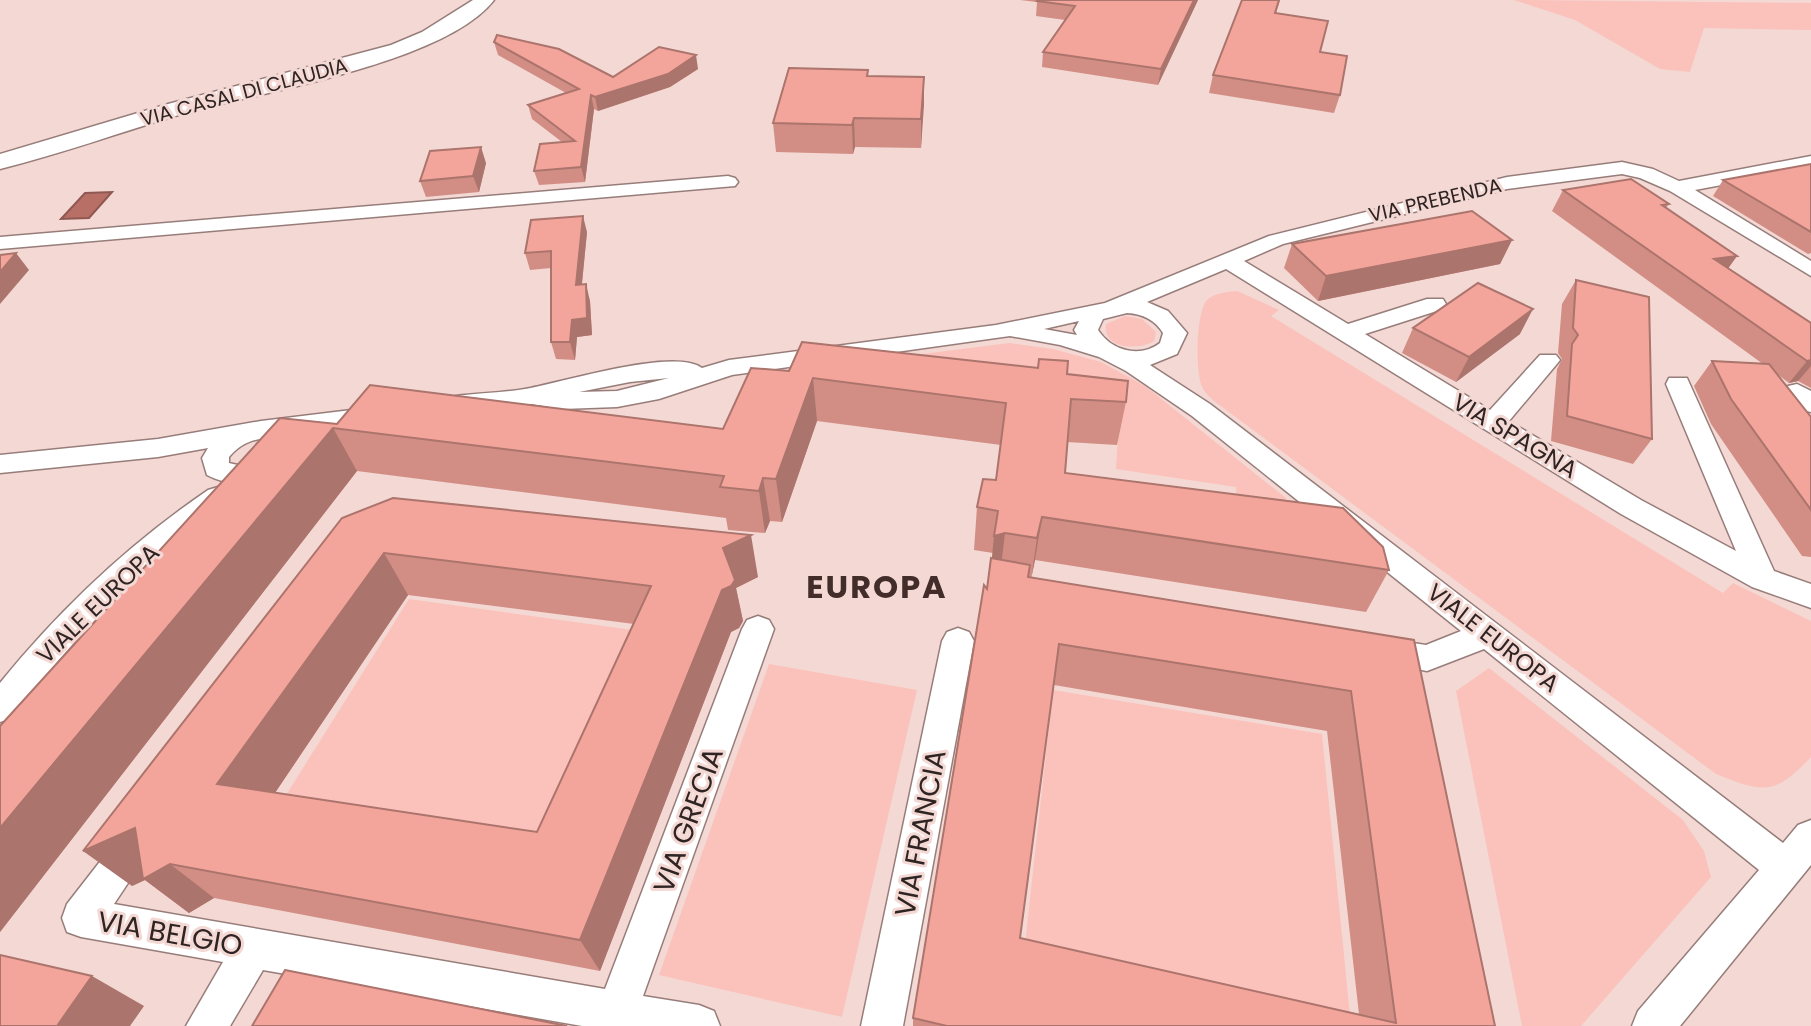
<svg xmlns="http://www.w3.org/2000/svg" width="1811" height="1026" viewBox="0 0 1811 1026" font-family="Poppins,sans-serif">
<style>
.green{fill:#fac2ba}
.water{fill:#b86f66;stroke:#8f5852;stroke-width:2}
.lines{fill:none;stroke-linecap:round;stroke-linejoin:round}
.minor-casing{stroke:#977d7a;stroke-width:3}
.tertiary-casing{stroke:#977d7a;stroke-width:3}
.minor{fill:#fff;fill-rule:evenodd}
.tertiary{fill:#fff;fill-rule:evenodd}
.wall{fill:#d28e85;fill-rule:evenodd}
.shaded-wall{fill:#ab746c}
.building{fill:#f4a59b;stroke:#ab746c;stroke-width:2;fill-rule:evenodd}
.labels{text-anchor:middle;stroke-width:6;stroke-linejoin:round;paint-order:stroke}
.far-street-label{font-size:20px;fill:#2e2423;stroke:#f4d8d4}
.street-label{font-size:24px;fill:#2e2423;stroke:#f4d8d4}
.near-street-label{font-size:28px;fill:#2e2423;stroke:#f4d8d4}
.district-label{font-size:32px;font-weight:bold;letter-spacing:2px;fill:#422d2a;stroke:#f4d8d4}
</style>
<rect width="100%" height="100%" fill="#f4d8d4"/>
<!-- green -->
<g class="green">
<polygon points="1514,0 1811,3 1811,30 1704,28 1690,72 1660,69 1575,20"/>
<path d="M 1237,291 L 1279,310 L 1271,316 L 1723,593 L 1733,583 L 1811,621 L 1811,757 C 1774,796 1764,793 1716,774 L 1214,401 C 1210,397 1204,392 1202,387 C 1195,371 1196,312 1207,300 C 1214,293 1227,292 1237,291 Z"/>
<path d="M 1125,316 L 1142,319 L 1156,332 L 1154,341 C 1138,351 1102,349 1106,324 Z"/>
<polygon points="1009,343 1053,349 1101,362 1145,386 1286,498 1282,509 1237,503 1236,487 1116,469 1119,421 891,358"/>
<polygon points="409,599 654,633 558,867 271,819"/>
<polygon points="769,664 917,690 842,1017 659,975"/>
<polygon points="1489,668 1683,820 1704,851 1711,877 1581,1026 1522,1026 1456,691"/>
<polygon points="1053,690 1322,734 1351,1026 1023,962"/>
</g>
<!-- water -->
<polygon class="water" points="112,192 89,218 61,219 85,193"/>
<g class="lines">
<!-- minor casing -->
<g class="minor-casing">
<g id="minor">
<path d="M 1811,156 L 1811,168 L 1695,190 L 1811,261 L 1811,276 L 1670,191 L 1640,178 L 1622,174 L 1507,189 L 1283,244 L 1244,261 L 1348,324 L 1427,299 L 1443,299 L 1446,304 L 1443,309 L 1365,334 L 1490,410 L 1540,355 L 1556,355 L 1560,360 L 1556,365 L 1509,421 L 1641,500 L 1736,551 L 1666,384 L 1669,378 L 1687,378 L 1774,571 L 1811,584 L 1811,608 L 1752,587 L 1621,514 L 1226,269 L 1147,302 L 1168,311 L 1187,333 L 1177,354 L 1150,365 L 1210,404 L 1783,843 L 1798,825 L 1811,820 L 1811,865 L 1680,1026 L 1632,1026 L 1638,1011 L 1759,870 L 1484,649 L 1427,671 L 1369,660 L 1364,651 L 1369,642 L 1380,638 L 1426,645 L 1461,631 L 1192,416 L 1126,371 L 1099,357 L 1060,345 L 1010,336 L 732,375 L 659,399 L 617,407 L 562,409 L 531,404 L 456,412 L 447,410 L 443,404 L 447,398 L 456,396 C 479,393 502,393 525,389 C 561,383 674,347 702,368 L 729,360 L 996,325 L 1105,303 L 1269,236 L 1507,177 L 1622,162 L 1653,169 L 1679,181 ZM 1127,313 C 1143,314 1155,320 1163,333 L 1160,343 C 1139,359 1111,350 1098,330 L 1103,319 ZM 1079,321 L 1074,330 L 1077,335 L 1044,329 ZM 669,378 L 617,391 L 579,392 L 630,382 Z"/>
<polygon points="728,176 735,178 738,182 735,186 0,249 0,237"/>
<polygon points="1797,384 1811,391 1811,412 1802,410 1785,392 1788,386"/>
<path d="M 376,407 L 385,409 L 389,415 L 385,421 L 299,434 C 304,442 301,449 296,457 C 278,487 235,490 207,475 L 202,458 L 208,448 L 158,457 L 0,473 L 0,455 L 158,439 L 261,421 ZM 268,438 L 276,440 C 272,461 248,469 229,463 L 229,457 C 240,444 252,439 268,438 Z"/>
<path d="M 218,487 L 228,490 L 232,497 L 228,504 C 144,564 74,637 12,718 L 0,722 L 0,683 C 60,609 129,544 208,490 Z"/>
<polygon points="758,616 769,620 774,629 643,996 699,1005 714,1011 720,1026 582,1026 263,970 230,1026 186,1026 223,962 81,937 67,932 62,918 67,904 123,832 136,826 149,832 154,844 114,904 605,989 742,629 747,620"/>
<polygon points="958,628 969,632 974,641 903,1026 861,1026 942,641 947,632"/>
</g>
</g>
<!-- tertiary casing -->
<g class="tertiary-casing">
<path id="tertiary" d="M 473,0 L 494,0 C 445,63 260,92 182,114 C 121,132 61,154 0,169 L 0,154 L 168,104 L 391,45 L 422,32 Z"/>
</g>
<!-- minor -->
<use href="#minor" class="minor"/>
<!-- tertiary -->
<use href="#tertiary" class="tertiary"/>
</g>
<!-- wall -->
<g class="wall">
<polygon points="1020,0 1198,0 1158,85 1042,67 1043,52 1065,20 1036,16 1037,2"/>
<polygon points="1242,0 1280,0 1276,13 1320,52 1340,95 1334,113 1209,93 1213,75"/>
<polygon points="494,42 613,77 698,69 670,87 598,111 594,109 585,182 539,185 534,171 562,142 532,119 528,105 566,93 498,55"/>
<polygon points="868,76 924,77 921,148 855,147 853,154 776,152 773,123"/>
<polygon points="486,163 479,192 426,197 420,181"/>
<polygon points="1811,164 1811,253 1808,254 1713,196 1723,180"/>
<polygon points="1563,190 1669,204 1666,208 1737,256 1728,268 1811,323 1811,388 1798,381 1789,383 1777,374 1811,417 1811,557 1802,556 1711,424 1694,386 1712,361 1763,364 1552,211"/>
<polygon points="587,232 582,284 590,301 592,335 577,337 575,360 556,359 551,342 551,268 530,270 525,253"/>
<polygon points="1512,240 1500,264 1318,301 1284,268 1292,244"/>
<polygon points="1576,280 1652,439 1633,464 1551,441 1557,369 1562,359 1558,353 1562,304"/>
<polygon points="1413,328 1520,334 1456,382 1402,353"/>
<path d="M 789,371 L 1067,374 L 1126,402 L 1117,445 L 1067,442 L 1065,473 L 1389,570 L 1366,612 L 1035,560 L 1031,578 L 1414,640 L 1495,1026 L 913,1026 L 913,1018 L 992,558 L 993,553 L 974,550 L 977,507 L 996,480 L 1001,445 L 817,421 L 782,522 L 770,521 L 765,533 L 728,530 L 726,518 L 357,471 L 0,932 L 0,726 L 337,424 L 723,429 ZM 1054,685 L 1327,731 L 1359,1014 L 1020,938 Z"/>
<path d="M 342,518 L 758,577 L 736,588 L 743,621 L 739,628 L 731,632 L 600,971 L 214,898 L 189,913 L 145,880 L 132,886 ZM 408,595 L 634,624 L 537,832 L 275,793 Z"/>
</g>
<!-- shaded-wall -->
<g class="shaded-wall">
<polygon points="1194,0 1198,0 1158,85 1161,69"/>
<polygon points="696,55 698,69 670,87 598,111 595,97"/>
<polygon points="924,77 924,105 921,148 921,119"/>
<polygon points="591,95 594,109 585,182 581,167"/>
<polygon points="854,118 855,147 853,154 852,125"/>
<polygon points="481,147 486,163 479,192 473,176"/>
<polygon points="583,216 587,232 580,302 576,285"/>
<polygon points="1512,240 1500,264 1318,301 1326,276"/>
<polygon points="16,253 29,270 0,304 0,272"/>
<polygon points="1737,256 1722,277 1714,259"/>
<polygon points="586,284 590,301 592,335 577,337 575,360 570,342 572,320"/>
<polygon points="1533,309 1520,334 1456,382 1469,357"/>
<polygon points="1811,360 1811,366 1798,381 1789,383 1807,361"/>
<polygon points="813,378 817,421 782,522 776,479"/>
<polygon points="333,428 357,471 0,932 0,828"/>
<polygon points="763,478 770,521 765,533 759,491"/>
<polygon points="1042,517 1035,560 1031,580 1037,538"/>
<polygon points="1005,533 1000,575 990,578 994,536"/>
<polygon points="751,535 758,577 736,588 743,621 739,628 731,632 600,971 580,940 723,548"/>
<polygon points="384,553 408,595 256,821 217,784"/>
<polygon points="135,828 170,864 214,898 189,913 145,880 132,886 83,851"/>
<polygon points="92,976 144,1006 130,1026 57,1026"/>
</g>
<!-- building -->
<g class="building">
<polygon points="1038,0 1194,0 1161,69 1043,52 1075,6 1037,1"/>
<polygon points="1242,0 1279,0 1275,13 1328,21 1320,52 1347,56 1340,95 1213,75"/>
<polygon points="497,35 559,49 613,77 659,47 696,55 668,74 595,97 591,95 581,167 534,171 540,144 575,141 528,105 579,89 494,42"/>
<polygon points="789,68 868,70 867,76 924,77 921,119 854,118 852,125 773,123"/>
<polygon points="481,147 473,176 420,181 430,151"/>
<polygon points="1811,164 1811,232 1723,180"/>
<polygon points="1631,179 1669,204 1662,205 1737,256 1714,259 1811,323 1811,360 1807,361 1563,190"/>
<polygon points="1472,211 1512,240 1326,276 1292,244"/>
<polygon points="583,216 576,285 586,284 587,318 572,320 570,342 551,342 551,251 525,253 531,220"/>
<polygon points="16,253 0,272 0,255"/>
<polygon points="1576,280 1649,297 1652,439 1567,416 1572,344 1578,335 1573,328"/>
<polygon points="1478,283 1533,309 1469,357 1413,328"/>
<polygon points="802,342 1038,368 1039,359 1068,361 1067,374 1128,381 1126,402 1071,399 1065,473 1343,508 1383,547 1389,570 1042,517 1037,538 1005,533 994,536 998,511 977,507 983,479 996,480 1006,403 813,378 776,479 763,478 759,491 720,487 724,476 333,428 0,828 0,726 280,418 337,424 370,385 723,429 751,368 789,371"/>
<polygon points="1712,361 1769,364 1811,417 1811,510 1731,399"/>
<path d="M 393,498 L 751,535 L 723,548 L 735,580 L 731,586 L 722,590 L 580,940 L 170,864 L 143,879 L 135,828 L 83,851 L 342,518 ZM 384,553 L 651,586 L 537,832 L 217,784 Z"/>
<path d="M 991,558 L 1030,565 L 1028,577 L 1414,640 L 1495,1026 L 947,1026 L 913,1018 L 984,585 L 987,589 ZM 1059,644 L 1351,691 L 1396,1023 L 1020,938 Z"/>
<polygon points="0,955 92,976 57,1026 0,1026"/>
<polygon points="285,970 567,1026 252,1026"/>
</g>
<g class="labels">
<!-- far-street labels -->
<g class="far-street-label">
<text transform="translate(244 92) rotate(-15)" y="7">VIA CASAL DI CLAUDIA</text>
<text transform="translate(1435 200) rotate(-13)" y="7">VIA PREBENDA</text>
</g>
<!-- street labels -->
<g class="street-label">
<text transform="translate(1515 436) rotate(31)" y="8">VIA SPAGNA</text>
<text transform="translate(98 604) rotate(-44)" y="8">VIALE EUROPA</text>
<text transform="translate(1493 638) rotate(38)" y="8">VIALE EUROPA</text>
</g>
<!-- near-street labels -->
<g class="near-street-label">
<text transform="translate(688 820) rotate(-70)" y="10">VIA GRECIA</text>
<text transform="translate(920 833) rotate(-79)" y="10">VIA FRANCIA</text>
<text transform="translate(170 933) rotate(10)" y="10">VIA BELGIO</text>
</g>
<!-- district labels -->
<g class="district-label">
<text x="877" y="598">EUROPA</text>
</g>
</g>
</svg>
